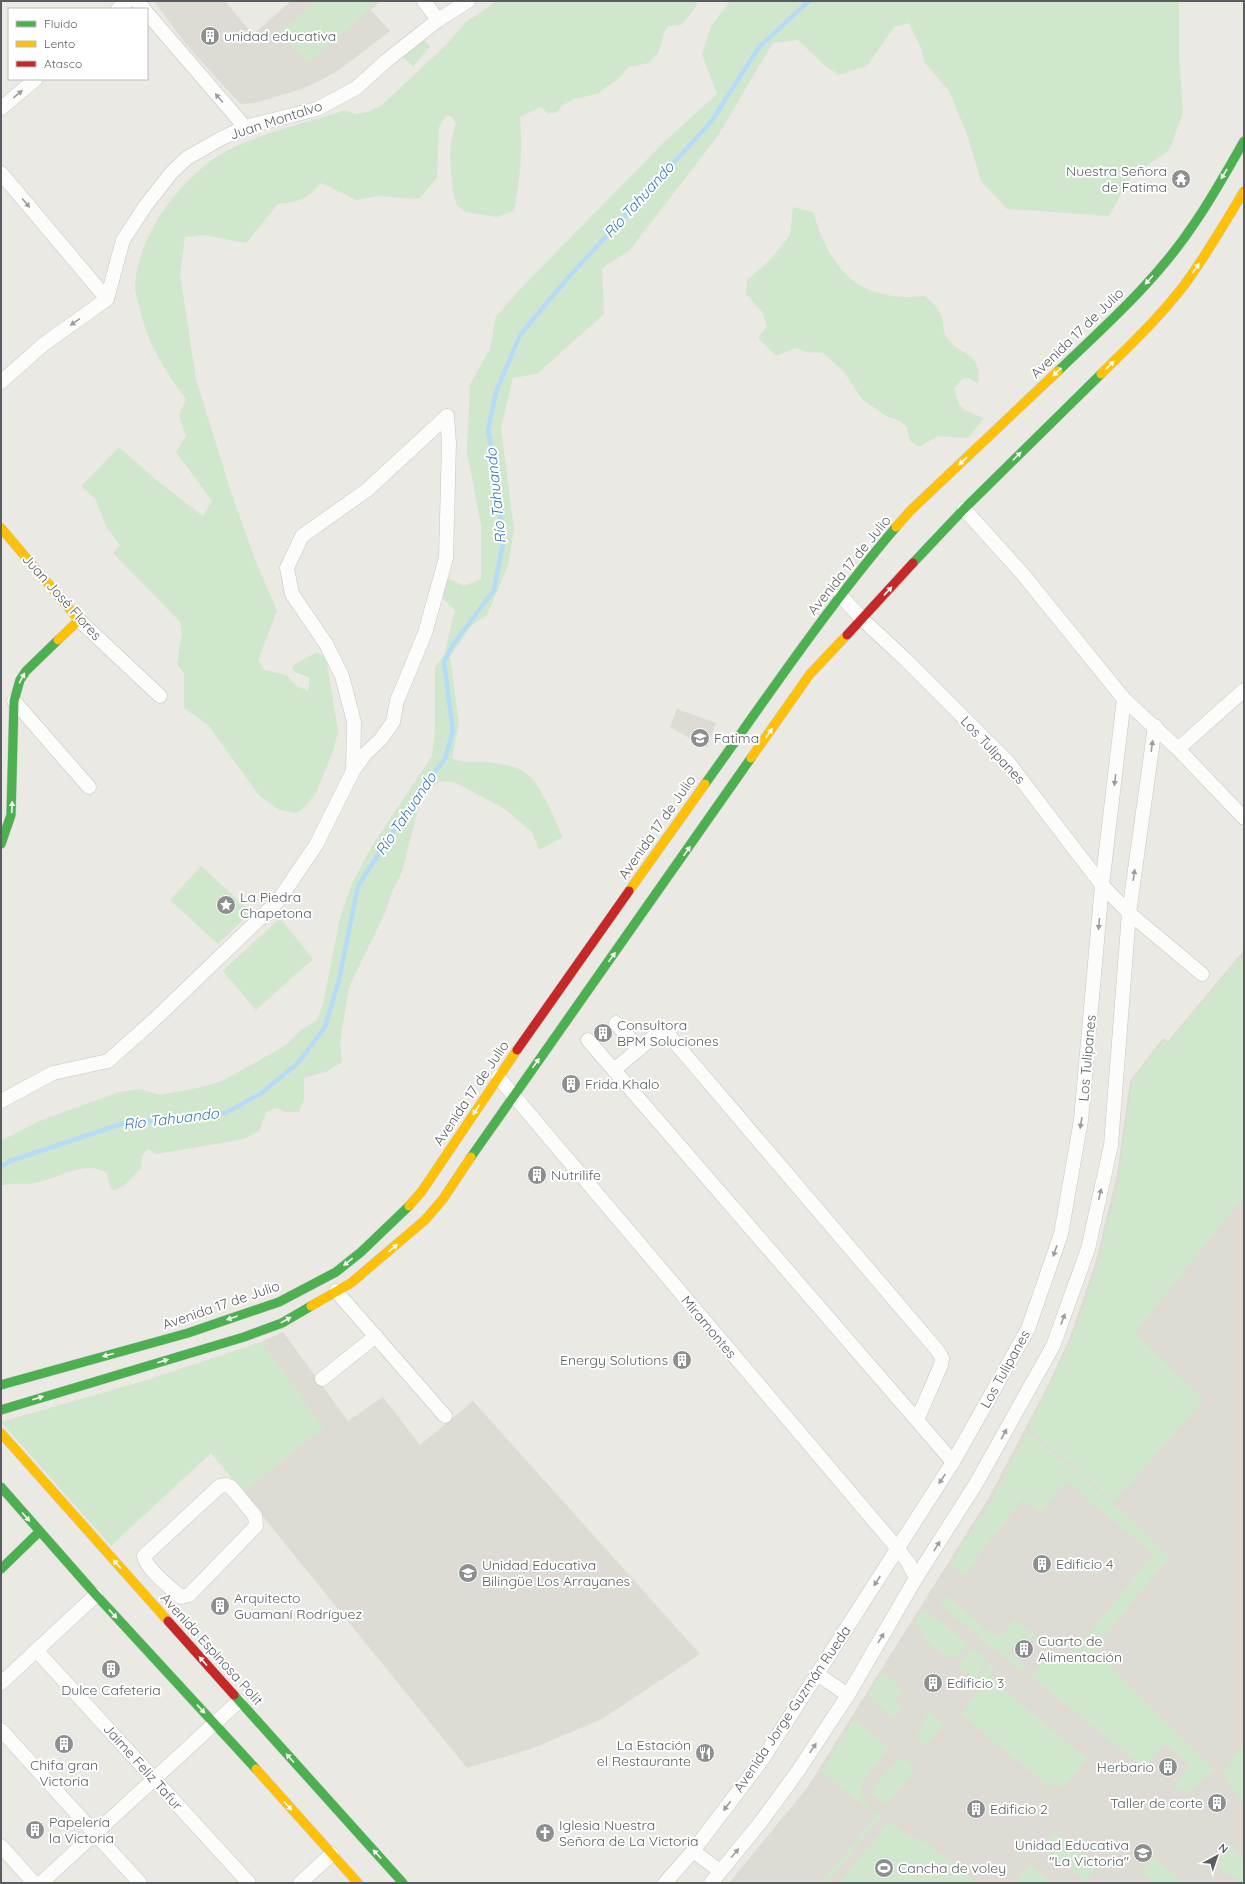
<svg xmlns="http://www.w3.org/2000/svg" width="1245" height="1884" viewBox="0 0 1245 1884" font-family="Quicksand,sans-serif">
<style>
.education{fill:#dddbd3}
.green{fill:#d0e7cd}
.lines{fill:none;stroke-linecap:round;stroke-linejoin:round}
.stream{stroke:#b5dbf7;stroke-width:4.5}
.street-casing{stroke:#c6c6c4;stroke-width:15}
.fast-casing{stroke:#c6c7c5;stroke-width:10}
.slow-casing{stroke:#c6c7c5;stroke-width:10}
.jam-casing{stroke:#c6c7c5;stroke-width:10}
.street{stroke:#fcfcfb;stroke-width:14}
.fast{stroke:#4caf50;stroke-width:9}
.slow{stroke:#ffc107;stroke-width:9}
.jam{stroke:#c62828;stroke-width:9}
.oneway{fill:#9a9d9f}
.oneway2{fill:#f6fbf6}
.labels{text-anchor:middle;stroke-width:4;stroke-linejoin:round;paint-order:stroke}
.poi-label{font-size:14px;fill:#595d62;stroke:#fff;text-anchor:start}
.street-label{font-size:14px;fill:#595d62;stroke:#fff}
.water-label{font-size:15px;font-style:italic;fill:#3975b3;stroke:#fff}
</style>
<rect width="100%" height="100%" fill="#eae9e3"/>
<!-- education -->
<g class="education">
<polygon points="154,1 225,1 253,35 291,1 380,1 371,10 390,31 339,70 321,80 302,89 255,103 240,104 185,43"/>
<polygon points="677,709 716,723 707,748 670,727"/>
<polygon points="1244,950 1244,1883 729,1883 807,1788 988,1499 1046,1389 1069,1340 1095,1264 1117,1174 1130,1081 1163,1038 1168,1041"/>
<polygon points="283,1332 348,1421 383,1397 420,1445 473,1401 700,1654 602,1719 531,1749 467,1768 243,1492 323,1427 261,1342"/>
</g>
<!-- green -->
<g class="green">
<polygon points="315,1 375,1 376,3 308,63 280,32"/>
<path d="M 497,1 L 698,1 L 695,8 L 681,25 L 668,26 L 664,33 L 659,51 L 649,63 L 629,67 L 619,78 L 597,94 L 574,99 L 562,106 L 557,112 L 548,114 L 541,107 L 520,117 C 523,149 520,180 514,211 L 497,217 L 465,212 L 457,205 L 453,192 L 450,156 L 451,141 L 456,123 L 451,116 L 446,116 L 439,127 L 437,178 L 419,199 L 378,196 L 356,200 L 321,183 C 307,199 299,202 278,204 L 246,243 L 204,235 L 185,237 L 180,274 L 196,379 L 232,495 L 256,562 L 277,611 L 258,660 L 264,670 L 286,675 L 297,686 L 308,691 L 310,678 L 293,671 L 292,666 L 317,652 L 324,656 L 327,663 L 338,732 L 333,751 L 317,791 L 306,806 L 296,813 L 279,810 L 259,795 L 208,725 L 184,708 L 184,673 L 177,664 L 182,633 L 180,622 L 113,553 L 120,545 L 106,526 L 96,500 L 81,486 L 119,447 L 155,479 L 203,516 L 212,501 L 176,452 L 186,436 L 179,415 L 186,399 C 165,371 146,341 139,305 C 137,300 135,293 135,288 C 136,238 178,182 218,156 C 253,134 307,123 346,110 L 355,114 L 368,112 L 382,105 L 447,44 L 466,22 Z"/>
<path d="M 730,1 L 1179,1 L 1179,55 L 1183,113 L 1169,150 L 1130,178 L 1109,216 L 1007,209 L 981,181 L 967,134 L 949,91 L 925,63 L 920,46 L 909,23 L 894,27 L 867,66 L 839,75 L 824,65 L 798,40 L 773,43 L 717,137 L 629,251 L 602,268 L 604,314 L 537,374 L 513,378 L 501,428 L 514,529 L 508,566 L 487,615 L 472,625 L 450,657 L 459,723 L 452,758 C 462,764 475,761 488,762 C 498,764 511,765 521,770 C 540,779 554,819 563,837 L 539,850 L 532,832 L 505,809 L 454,782 L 440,781 L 421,797 L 402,872 L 392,892 L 385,913 L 349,987 L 340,1042 L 342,1062 L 326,1072 L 304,1078 L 304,1099 L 299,1112 L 285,1112 L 277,1108 L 266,1112 L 259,1131 L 244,1139 L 157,1154 L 148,1149 L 142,1156 L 141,1168 L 126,1184 L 114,1191 L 110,1187 L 107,1173 C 86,1159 57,1179 35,1183 C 23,1185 13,1182 1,1186 L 1,1141 L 39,1121 L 119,1092 L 140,1089 L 160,1095 L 202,1087 L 224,1080 L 286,1045 L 302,1029 L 317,1020 L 323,1005 L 340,918 L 352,883 L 372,846 L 432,756 L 435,728 L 435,667 L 444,655 L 455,610 L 429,586 L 437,573 L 464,586 L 481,579 L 481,525 L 467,452 L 470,384 L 490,349 L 496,316 L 527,282 L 665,141 L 717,94 L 702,54 L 711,26 Z"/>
<polygon points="419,36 430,46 413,67 398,52"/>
<path d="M 793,207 L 813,212 C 831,271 859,303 925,296 C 933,303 941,310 943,321 C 944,327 943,332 947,338 C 959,356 983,351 978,383 L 968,378 L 962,379 L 954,389 C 961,413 963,409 984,418 L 968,438 L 938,436 L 919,447 L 910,441 L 907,427 L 900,421 L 886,416 L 862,399 L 844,372 L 823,353 L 807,352 L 795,348 L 776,356 L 758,338 L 767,326 L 762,312 L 746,294 L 747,280 L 770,260 L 790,235 Z"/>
<polygon points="201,866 251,912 218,944 170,900"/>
<polygon points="280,918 313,959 256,1010 223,971"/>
<polygon points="1244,953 1244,1196 1135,1333 1204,1400 1114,1502 1028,1428 1071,1341 1098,1264 1119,1176 1132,1082 1163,1040 1168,1043"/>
<polygon points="261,1342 324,1427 243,1492 211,1453 111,1546 1,1422 150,1379"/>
<polygon points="1027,1431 1120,1509 1169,1557 1096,1647 1086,1637 1153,1554 1066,1481 1040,1513 1023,1499 963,1575 950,1564 992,1500"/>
<polygon points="946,1596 984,1627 978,1636 940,1605"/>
<polygon points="923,1608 969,1645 957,1656 949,1659 922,1637 926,1633 914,1623"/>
<polygon points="1015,1619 1042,1641 1040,1644 1033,1638 1026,1646 1019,1640 1009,1652 1024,1665 1020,1670 999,1652 1009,1640 1004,1632"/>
<polygon points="986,1628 998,1638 1003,1632 1008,1640 998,1652 979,1637"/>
<polygon points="1084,1639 1215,1770 1188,1793 1172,1788 1190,1765 1165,1744 1144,1768 1030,1676 1053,1650 1065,1660"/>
<polygon points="973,1649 989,1661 974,1679 956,1665 961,1662"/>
<polygon points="991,1664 996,1668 989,1677 1087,1759 1062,1789 1054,1783 1050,1788 961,1714 980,1690 980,1677"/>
<polygon points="882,1672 903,1690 895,1700 903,1706 893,1718 867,1696"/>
<path d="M 928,1711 L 944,1725 L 926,1746 L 915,1736 C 922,1728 921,1719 928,1711 Z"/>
<polygon points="854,1718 889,1748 862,1783 861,1795 869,1804 866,1808 821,1772"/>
<polygon points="1244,1743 1244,1804 1222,1773"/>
<polygon points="903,1758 914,1768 913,1774 885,1805 872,1794 872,1789 896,1760"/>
<polygon points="875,1810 882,1815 827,1883 821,1883 876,1816 872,1813"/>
<polygon points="890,1821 909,1837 921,1839 977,1882 839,1883"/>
<polygon points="1055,1832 1099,1866 1086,1882 1043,1847"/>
<polygon points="1228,1842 1244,1863 1244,1882 1229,1875 1218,1866 1223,1860 1219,1845"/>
<polygon points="1153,1857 1185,1883 1153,1883 1142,1870"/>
<polygon points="1030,1864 1052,1882 1023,1883 1017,1879"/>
</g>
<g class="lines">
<!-- stream -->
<polyline class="stream" points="1,1167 10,1161 121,1124 225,1113 260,1094 298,1063 325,1027 339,980 358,886 418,793 445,759 453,731 444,662 452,646 494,590 503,543 497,482 488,430 496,392 520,335 566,280 711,122 759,47 809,1"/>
<!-- street casing -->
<g class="street-casing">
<g id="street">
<polyline points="137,1 144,9"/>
<polyline points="424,1 438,20"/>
<polyline points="118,9 127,1"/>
<polyline points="147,13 245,127"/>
<polyline points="1,108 36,79"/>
<polyline points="1,173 107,299"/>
<polyline points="1,382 44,344 107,299 123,240 146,205 172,172 187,158 220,139 245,127 317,109 356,88 386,61 438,20 468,1"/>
<polyline points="964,509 1021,572 1124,699 1178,749 1244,818"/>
<polyline points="841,596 862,619 906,660 1007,761 1102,885 1129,913 1202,974"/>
<polyline points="79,620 160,696"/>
<polyline points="14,701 89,787"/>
<polyline points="1178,749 1244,690"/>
<polyline points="353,771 354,722 342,676 326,644 292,594 287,568 302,536 367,490 447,416"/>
<polyline points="616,1023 639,1049"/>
<polyline points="588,1040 953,1462"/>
<polyline points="614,1070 659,1032 662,1030 666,1032 938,1351 942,1358 941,1365 917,1420"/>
<polyline points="498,1077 898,1549 908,1562 916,1578"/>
<polyline points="1,1101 53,1073 108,1061 154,1020 278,901 316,845 353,771 365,754 381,739 393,722 397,701 425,633 446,558 449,443 447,416"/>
<polyline points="336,1291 445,1416"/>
<polyline points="322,1379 376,1336"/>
<path d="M 226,1485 L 231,1487 L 255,1516 L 256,1526 L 189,1595 L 181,1597 C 171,1588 146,1569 144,1556 L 220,1486 Z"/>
<polyline points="36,1650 249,1883"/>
<polyline points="817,1674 848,1695"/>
<polyline points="1,1683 96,1595"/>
<polyline points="1,1730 140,1883"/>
<polyline points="1,1846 34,1883"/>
<polyline points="693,1851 720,1871"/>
<polyline points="41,1883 239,1701"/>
<polyline points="300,1883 332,1854"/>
<polyline points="665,1883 693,1851 762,1760 953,1462 1028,1329 1061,1234 1081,1120 1102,885 1124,699"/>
<polyline points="711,1883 760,1823 798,1771 848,1695 916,1578 977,1482 1053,1346 1088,1249 1111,1145 1129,913 1155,726"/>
</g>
</g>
<!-- fast casing -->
<g class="fast-casing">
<g id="fast">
<path d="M 1058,371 C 1106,325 1157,280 1194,224 C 1212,198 1228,169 1244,141"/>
<polyline points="913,563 964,509 1101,374"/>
<path d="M 705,784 C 767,697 827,608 896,527"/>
<polyline points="1,844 11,815 14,701 20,680 26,671 58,640"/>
<polyline points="471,1157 751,758"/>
<polyline points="1,1385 188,1333 279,1302 336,1272 361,1252 409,1206"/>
<polyline points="1,1410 244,1337 282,1323 311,1306"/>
<polyline points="1,1487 96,1595 256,1769"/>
<polyline points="1,1569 39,1532"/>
<polyline points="234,1695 403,1883"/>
</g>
</g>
<!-- slow casing -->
<g class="slow-casing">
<g id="slow">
<path d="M 1101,374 C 1130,345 1160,317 1185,284 C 1207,254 1225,223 1244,191"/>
<polyline points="896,527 910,511 1058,371"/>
<polyline points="1,528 79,620 58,640"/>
<polyline points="751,758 810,674 847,635"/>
<polyline points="629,891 705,784"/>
<polyline points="409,1206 422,1191 517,1050"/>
<polyline points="311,1306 351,1283 425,1220 443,1199 471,1157"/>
<polyline points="1,1433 168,1621"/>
<polyline points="256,1769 358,1883"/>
</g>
</g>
<!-- jam casing -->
<g class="jam-casing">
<g id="jam">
<polyline points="847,635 913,563"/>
<polyline points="517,1050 629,891"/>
<polyline points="168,1621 234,1695"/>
</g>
</g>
<!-- street -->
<use href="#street" class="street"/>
<!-- fast -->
<use href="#fast" class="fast"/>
<!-- slow -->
<use href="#slow" class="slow"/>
<!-- jam -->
<use href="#jam" class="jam"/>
</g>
<!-- one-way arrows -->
<defs><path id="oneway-solid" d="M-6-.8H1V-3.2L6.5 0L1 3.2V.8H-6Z"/></defs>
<g class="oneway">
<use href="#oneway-solid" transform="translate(18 94) rotate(-40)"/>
<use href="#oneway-solid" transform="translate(219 98) rotate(-131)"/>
<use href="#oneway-solid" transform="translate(26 203) rotate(50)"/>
<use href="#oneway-solid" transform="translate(75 322) rotate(145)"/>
<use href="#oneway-solid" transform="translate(1152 746) rotate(-82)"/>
<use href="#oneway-solid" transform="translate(1115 780) rotate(97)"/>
<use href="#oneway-solid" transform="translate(1134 875) rotate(-82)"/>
<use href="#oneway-solid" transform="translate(1099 924) rotate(95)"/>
<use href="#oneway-solid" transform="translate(1081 1123) rotate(99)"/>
<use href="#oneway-solid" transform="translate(1100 1194) rotate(-77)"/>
<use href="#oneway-solid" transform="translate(1055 1251) rotate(109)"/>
<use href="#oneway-solid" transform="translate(1063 1319) rotate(-70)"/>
<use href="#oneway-solid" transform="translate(1004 1434) rotate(-61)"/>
<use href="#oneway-solid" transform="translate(942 1479) rotate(123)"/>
<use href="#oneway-solid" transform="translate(937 1546) rotate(-58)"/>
<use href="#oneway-solid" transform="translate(877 1581) rotate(123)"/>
<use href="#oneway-solid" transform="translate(881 1638) rotate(-59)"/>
<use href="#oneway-solid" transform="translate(813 1748) rotate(-57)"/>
<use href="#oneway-solid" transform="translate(727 1806) rotate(127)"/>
<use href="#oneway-solid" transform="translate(735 1853) rotate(-50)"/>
</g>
<g class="oneway2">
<use href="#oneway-solid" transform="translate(1224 174) rotate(121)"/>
<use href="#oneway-solid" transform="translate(1196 268) rotate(-55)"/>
<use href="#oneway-solid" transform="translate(1149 280) rotate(132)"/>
<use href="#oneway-solid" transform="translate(1110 365) rotate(-45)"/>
<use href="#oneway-solid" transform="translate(1057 372) rotate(137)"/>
<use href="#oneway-solid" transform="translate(1017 456) rotate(-45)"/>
<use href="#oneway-solid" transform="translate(963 461) rotate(137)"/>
<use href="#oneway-solid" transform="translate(888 591) rotate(-47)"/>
<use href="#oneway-solid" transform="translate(22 678) rotate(-62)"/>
<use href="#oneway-solid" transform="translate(769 733) rotate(-55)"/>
<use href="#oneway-solid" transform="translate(12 807) rotate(-88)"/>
<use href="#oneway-solid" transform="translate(687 851) rotate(-55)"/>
<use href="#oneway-solid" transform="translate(612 957) rotate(-54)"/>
<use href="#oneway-solid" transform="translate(536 1063) rotate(-54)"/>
<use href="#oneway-solid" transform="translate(476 1110) rotate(124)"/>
<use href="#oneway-solid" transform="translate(393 1248) rotate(-40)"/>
<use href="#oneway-solid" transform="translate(348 1262) rotate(141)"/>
<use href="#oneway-solid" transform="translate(232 1318) rotate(161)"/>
<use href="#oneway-solid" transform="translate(286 1320) rotate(-29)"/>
<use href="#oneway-solid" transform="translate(108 1355) rotate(165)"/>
<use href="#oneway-solid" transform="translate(163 1361) rotate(-17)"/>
<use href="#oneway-solid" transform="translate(38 1398) rotate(-17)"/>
<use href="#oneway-solid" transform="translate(26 1517) rotate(49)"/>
<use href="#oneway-solid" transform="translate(117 1564) rotate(-132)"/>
<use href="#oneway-solid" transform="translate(113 1614) rotate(47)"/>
<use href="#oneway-solid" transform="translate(203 1661) rotate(-132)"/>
<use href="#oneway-solid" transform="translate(201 1709) rotate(47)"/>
<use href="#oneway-solid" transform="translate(290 1758) rotate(-132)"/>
<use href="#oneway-solid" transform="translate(288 1806) rotate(48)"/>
<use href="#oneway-solid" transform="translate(377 1854) rotate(-133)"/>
</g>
<!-- icons -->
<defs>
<g id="building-disc" transform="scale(1)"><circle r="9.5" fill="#8c8e8f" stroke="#fff"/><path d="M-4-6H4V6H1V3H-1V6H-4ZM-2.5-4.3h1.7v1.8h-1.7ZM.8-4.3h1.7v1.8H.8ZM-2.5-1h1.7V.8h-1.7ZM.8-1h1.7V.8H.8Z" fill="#fff"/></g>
<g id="temple-disc" transform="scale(1)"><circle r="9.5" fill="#8c8e8f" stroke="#fff"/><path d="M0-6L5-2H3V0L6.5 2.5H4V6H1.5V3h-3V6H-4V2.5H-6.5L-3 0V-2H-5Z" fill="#fff"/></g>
<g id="school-disc" transform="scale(1)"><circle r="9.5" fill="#8c8e8f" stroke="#fff"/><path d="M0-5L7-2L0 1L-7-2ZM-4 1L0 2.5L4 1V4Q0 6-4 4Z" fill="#fff"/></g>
<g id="sight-disc" transform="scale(1)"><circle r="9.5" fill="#8c8e8f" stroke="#fff"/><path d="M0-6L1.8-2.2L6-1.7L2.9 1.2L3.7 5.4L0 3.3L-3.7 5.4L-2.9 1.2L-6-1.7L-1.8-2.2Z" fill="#fff"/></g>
<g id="restaurant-disc" transform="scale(1)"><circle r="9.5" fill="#8c8e8f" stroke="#fff"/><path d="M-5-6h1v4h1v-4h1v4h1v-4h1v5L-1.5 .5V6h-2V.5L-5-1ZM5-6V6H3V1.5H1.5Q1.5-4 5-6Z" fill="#fff"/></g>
<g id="church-disc" transform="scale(1)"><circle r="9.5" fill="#8c8e8f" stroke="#fff"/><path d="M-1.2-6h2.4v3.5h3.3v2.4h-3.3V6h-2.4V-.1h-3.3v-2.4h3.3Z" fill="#fff"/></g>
<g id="stadium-disc" transform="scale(1)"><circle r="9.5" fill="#8c8e8f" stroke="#fff"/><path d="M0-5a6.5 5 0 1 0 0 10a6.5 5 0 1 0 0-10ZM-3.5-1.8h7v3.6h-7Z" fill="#fff"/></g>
</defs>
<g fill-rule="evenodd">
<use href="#building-disc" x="210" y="36"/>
<use href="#temple-disc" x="1181" y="179"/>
<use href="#school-disc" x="700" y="738"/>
<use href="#sight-disc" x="226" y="905"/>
<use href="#building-disc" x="603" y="1033"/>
<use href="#building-disc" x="571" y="1084"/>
<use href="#building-disc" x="537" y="1175"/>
<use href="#building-disc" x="682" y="1360"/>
<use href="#building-disc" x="1042" y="1564"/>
<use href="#school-disc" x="468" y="1573"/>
<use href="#building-disc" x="220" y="1606"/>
<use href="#building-disc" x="1024" y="1649"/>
<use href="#building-disc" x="111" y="1669"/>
<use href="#building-disc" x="933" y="1683"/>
<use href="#building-disc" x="64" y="1744"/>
<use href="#restaurant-disc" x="705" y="1753"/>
<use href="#building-disc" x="1168" y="1767"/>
<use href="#building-disc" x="1217" y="1803"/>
<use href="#building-disc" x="976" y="1809"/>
<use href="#building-disc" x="35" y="1830"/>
<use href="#church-disc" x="545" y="1833"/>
<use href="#school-disc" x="1143" y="1853"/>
<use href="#stadium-disc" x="884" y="1868"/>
</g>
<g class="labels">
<!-- poi labels -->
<g class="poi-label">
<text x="224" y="41">unidad educativa</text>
<text x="1167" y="176" text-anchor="end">Nuestra Señora<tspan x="1167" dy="16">de Fatima</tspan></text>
<text x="714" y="743">Fatima</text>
<text x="240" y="902">La Piedra<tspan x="240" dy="16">Chapetona</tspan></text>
<text x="617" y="1030">Consultora<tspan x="617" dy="16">BPM Soluciones</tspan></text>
<text x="585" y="1089">Frida Khalo</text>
<text x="551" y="1180">Nutrilife</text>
<text x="668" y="1365" text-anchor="end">Energy Solutions</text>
<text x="1056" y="1569">Edificio 4</text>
<text x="482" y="1570">Unidad Educativa<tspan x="482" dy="16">Bilingüe Los Arrayanes</tspan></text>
<text x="234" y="1603">Arquitecto<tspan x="234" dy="16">Guamaní Rodríguez</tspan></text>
<text x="1038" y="1646">Cuarto de<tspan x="1038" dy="16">Alimentación</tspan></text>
<text x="947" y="1688">Edificio 3</text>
<text x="111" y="1695" text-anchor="middle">Dulce Cafeteria</text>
<text x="691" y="1750" text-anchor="end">La Estación<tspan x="691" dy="16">el Restaurante</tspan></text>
<text x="64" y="1770" text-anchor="middle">Chifa gran<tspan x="64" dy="16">Victoria</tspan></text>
<text x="1154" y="1772" text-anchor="end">Herbario</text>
<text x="1203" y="1808" text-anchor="end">Taller de corte</text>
<text x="990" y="1814">Edificio 2</text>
<text x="49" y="1827">Papelería<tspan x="49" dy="16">la Victoria</tspan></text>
<text x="559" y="1830">Iglesia Nuestra<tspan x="559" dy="16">Señora de La Victoria</tspan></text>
<text x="1129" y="1850" text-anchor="end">Unidad Educativa<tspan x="1129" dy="16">"La Victoria"</tspan></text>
<text x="898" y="1873">Cancha de voley</text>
</g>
<!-- street labels -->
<g class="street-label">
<text transform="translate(276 120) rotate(-18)" y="5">Juan Montalvo</text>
<text transform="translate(1077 333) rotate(-44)" y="5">Avenida 17 de Julio</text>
<text transform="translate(849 565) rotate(-51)" y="5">Avenida 17 de Julio</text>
<text transform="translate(62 597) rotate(48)" y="5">Juan José Flores</text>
<text transform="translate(993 750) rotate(47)" y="5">Los Tulipanes</text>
<text transform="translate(657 827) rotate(-55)" y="5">Avenida 17 de Julio</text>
<text transform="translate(1087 1058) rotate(-85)" y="5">Los Tulipanes</text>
<text transform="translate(471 1093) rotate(-56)" y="5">Avenida 17 de Julio</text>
<text transform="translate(221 1305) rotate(-19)" y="5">Avenida 17 de Julio</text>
<text transform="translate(709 1327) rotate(50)" y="5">Miramontes</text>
<text transform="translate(1005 1369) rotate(-61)" y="5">Los Tulipanes</text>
<text transform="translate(212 1649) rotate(48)" y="5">Avenida Espinosa Polit</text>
<text transform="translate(792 1709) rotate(-56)" y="5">Avenida Jorge Guzmán Rueda</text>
<text transform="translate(143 1767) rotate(48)" y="5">Jaime Feliz Tafur</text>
</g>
<!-- water labels -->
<g class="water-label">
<text transform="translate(639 200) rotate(-48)" y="5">Río Tahuando</text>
<text transform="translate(496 496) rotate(-96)" y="5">Río Tahuando</text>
<text transform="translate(406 814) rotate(-56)" y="5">Río Tahuando</text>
<text transform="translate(171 1119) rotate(-7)" y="5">Río Tahuando</text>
</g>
</g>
<!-- border -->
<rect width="1245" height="1884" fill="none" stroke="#595d62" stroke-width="4"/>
<!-- legend -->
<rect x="8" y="8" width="140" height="72" fill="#ffffff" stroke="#bdbec0"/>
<rect x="16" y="21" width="20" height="6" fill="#4caf50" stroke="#bdbec0"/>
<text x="44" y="28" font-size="12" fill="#595d62">Fluido</text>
<rect x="16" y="41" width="20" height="6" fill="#ffc107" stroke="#bdbec0"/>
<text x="44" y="48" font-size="12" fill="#595d62">Lento</text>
<rect x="16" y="61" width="20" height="6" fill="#c62828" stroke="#bdbec0"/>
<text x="44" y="68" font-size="12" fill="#595d62">Atasco</text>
<!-- north arrow -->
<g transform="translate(1217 1856) rotate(40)" stroke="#ffffff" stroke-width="3" paint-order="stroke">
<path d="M0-3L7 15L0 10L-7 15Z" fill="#595d62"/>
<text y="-6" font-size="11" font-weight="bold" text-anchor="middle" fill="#595d62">N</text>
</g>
</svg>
